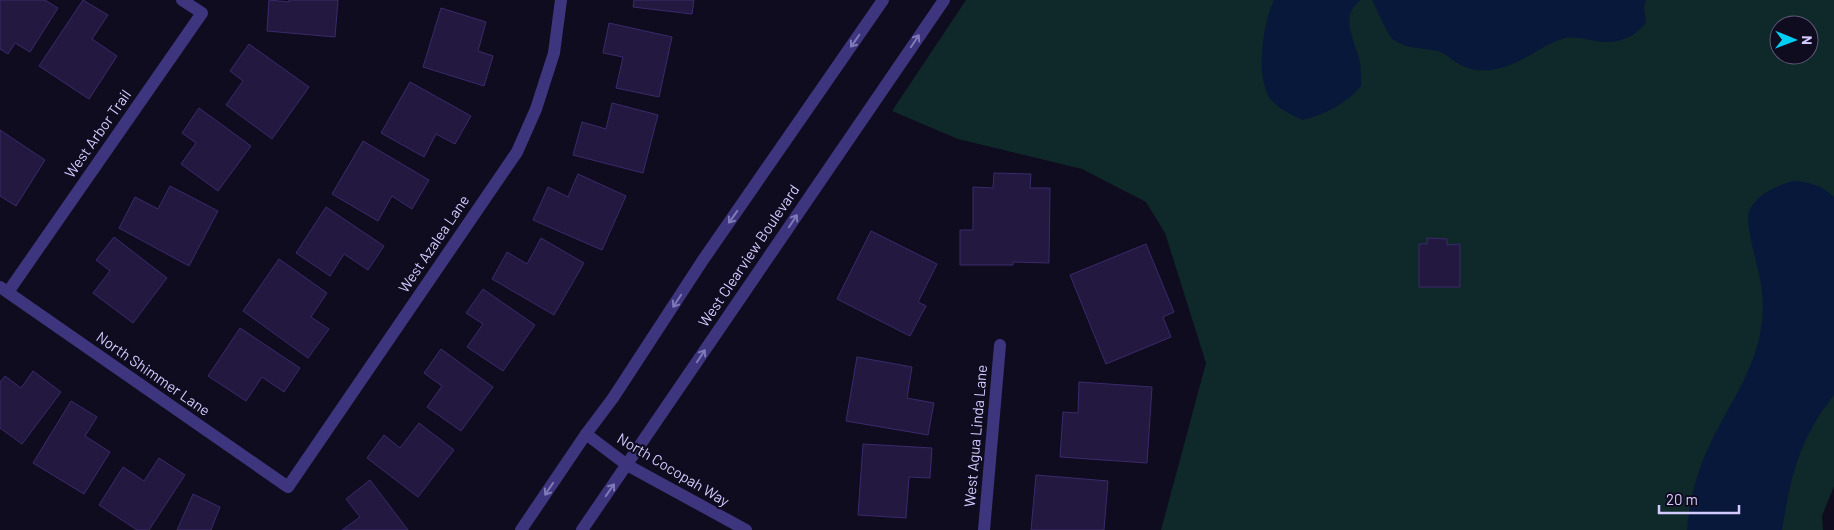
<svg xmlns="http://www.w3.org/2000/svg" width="1834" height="530" viewBox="0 0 1834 530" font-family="Barlow,sans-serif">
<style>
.green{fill:#0f2829;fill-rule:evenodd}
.water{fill:#08183b}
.building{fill:#221840;stroke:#3b2a6c}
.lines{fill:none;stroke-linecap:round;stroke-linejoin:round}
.minor{stroke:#3d367e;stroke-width:12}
.oneway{stroke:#8079b8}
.labels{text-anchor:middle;stroke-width:4.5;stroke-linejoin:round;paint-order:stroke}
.street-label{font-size:15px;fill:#d3caff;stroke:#100c1f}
</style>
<rect width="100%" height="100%" fill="#100c1f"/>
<!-- green -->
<path class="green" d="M 966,0 L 1834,0 L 1834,486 L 1822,516 L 1823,530 L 1161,530 L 1206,363 L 1165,233 L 1146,202 L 1082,169 L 958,139 L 892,111 ZM 1779,25 L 1809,25 L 1809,55 L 1779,55 Z"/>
<!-- water -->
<g class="water">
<path d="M 1274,0 L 1361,0 C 1338,16 1355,41 1360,62 C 1361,70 1361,79 1361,86 C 1346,104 1324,115 1302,120 C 1290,114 1274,107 1268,95 C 1256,71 1263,24 1274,0 Z"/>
<path d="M 1372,0 L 1646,0 L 1644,7 L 1646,22 C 1638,35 1620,43 1604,42 C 1591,41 1579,36 1566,38 C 1544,43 1526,61 1504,67 C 1488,72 1472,72 1457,63 C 1451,59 1445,53 1438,51 C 1423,48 1407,49 1394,40 C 1386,34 1378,10 1372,0 Z"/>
<path d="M 1794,181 C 1810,182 1822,186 1834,197 L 1834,395 C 1799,439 1791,476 1782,530 L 1687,530 C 1689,500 1698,469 1711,442 C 1729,405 1755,370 1761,328 C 1764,312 1763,296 1760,279 C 1758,264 1743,221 1750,209 C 1759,193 1778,185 1794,181 Z"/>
</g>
<!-- building -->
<g class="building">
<polygon points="0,0 45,0 58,8 30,52 15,43 8,54 0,49"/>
<polygon points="83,0 108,15 92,39 117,56 89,99 39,66"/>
<polygon points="269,0 289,2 289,0 338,0 335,37 267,31"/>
<polygon points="634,0 694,0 692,14 633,7"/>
<polygon points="441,8 486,22 478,51 493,56 484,86 423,67"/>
<polygon points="609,23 672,37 659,97 616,88 623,57 603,53"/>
<polygon points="249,44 309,87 272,139 226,105 243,81 230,71"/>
<polygon points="410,82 471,116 455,144 436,134 424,157 381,133"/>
<polygon points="612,103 658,115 643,173 573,155 582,122 606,129"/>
<polygon points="199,108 251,146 218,191 181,164 196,143 182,133"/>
<polygon points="0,130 45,160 16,206 0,196"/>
<polygon points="363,141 429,180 412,209 392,196 378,221 332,194"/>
<polygon points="994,173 1031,174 1030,188 1050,188 1049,263 1013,262 1013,265 960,265 960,230 973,230 973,187 993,188"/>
<polygon points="578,174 626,196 602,250 533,220 548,187 568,197"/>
<polygon points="170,186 218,211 189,266 119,228 135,197 158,209"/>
<polygon points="326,207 384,246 368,270 344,254 330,276 296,253"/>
<polygon points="871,231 937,264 918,302 926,306 910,336 837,299"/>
<polygon points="114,237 167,278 133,323 93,293 110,271 96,260"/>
<polygon points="541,238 584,263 554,315 492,279 507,252 527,264"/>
<polygon points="1427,238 1447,239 1447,245 1460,244 1460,287 1419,287 1419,244 1427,244"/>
<polygon points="1146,244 1174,312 1163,317 1171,337 1106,364 1070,275"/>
<polygon points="279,259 327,293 311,317 329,329 308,358 243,311"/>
<polygon points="483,289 535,325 503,371 467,347 483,324 466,313"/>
<polygon points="240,328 300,368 284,392 262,377 246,401 208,376"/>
<polygon points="441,349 493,387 461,431 427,407 442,386 424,373"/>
<polygon points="857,357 912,367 907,398 934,403 928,435 846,421"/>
<polygon points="33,371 61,392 22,444 0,428 0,382 5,376 21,388"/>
<polygon points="1079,382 1152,387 1147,463 1060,457 1063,412 1078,413"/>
<polygon points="71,401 97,417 85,436 110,452 84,494 33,463"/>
<polygon points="419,423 454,450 418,497 367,458 384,435 400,448"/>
<polygon points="863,444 932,448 930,478 909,477 906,518 858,515"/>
<polygon points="159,458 185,475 149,530 137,530 99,505 123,467 144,481"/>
<polygon points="1036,475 1108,481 1104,530 1031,530"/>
<polygon points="370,480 408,530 342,530 360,517 346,499"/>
<polygon points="193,494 220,507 211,530 177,530"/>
</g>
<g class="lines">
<!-- minor -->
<g class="minor">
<polyline points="0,287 288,487 517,152 536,109 554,53 561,0"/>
<polyline points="8,292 202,13 182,0"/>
<polyline points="586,434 627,465 746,530"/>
<polyline points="521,530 586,434 613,398 703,260 883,0"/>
<polyline points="582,530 944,0"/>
<polyline points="984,530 1000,345"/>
</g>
</g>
<!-- one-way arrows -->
<defs><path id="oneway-shaft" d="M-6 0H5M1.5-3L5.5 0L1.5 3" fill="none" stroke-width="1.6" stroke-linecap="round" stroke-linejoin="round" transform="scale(1.25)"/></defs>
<g class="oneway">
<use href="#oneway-shaft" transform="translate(855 41) rotate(125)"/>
<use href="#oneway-shaft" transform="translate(915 41) rotate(-56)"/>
<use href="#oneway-shaft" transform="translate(733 217) rotate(125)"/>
<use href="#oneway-shaft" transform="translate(793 221) rotate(-56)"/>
<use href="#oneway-shaft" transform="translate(677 301) rotate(123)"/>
<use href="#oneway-shaft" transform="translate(701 356) rotate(-56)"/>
<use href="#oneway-shaft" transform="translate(549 489) rotate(124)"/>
<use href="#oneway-shaft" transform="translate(610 490) rotate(-55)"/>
</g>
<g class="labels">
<!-- street labels -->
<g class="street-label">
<text transform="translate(98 134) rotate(-55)" y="5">West Arbor Trail</text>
<text transform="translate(434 244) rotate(-56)" y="5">West Azalea Lane</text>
<text transform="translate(749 256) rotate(-56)" y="5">West Clearview Boulevard</text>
<text transform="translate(153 374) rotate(35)" y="5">North Shimmer Lane</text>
<text transform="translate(976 436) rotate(-85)" y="5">West Agua Linda Lane</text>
<text transform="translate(673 470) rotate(31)" y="5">North Cocopah Way</text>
</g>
</g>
<!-- north arrow -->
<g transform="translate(1794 40) rotate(91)"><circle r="24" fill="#100c1f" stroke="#5e5879"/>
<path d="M0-4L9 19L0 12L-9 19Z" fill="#00cef5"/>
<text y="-8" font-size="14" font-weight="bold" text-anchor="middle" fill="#d3caff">N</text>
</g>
<!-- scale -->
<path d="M1659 505v8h80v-8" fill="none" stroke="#d3caff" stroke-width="2.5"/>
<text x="1666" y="505" font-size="15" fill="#d3caff" stroke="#100c1f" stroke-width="4" paint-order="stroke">20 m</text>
</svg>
